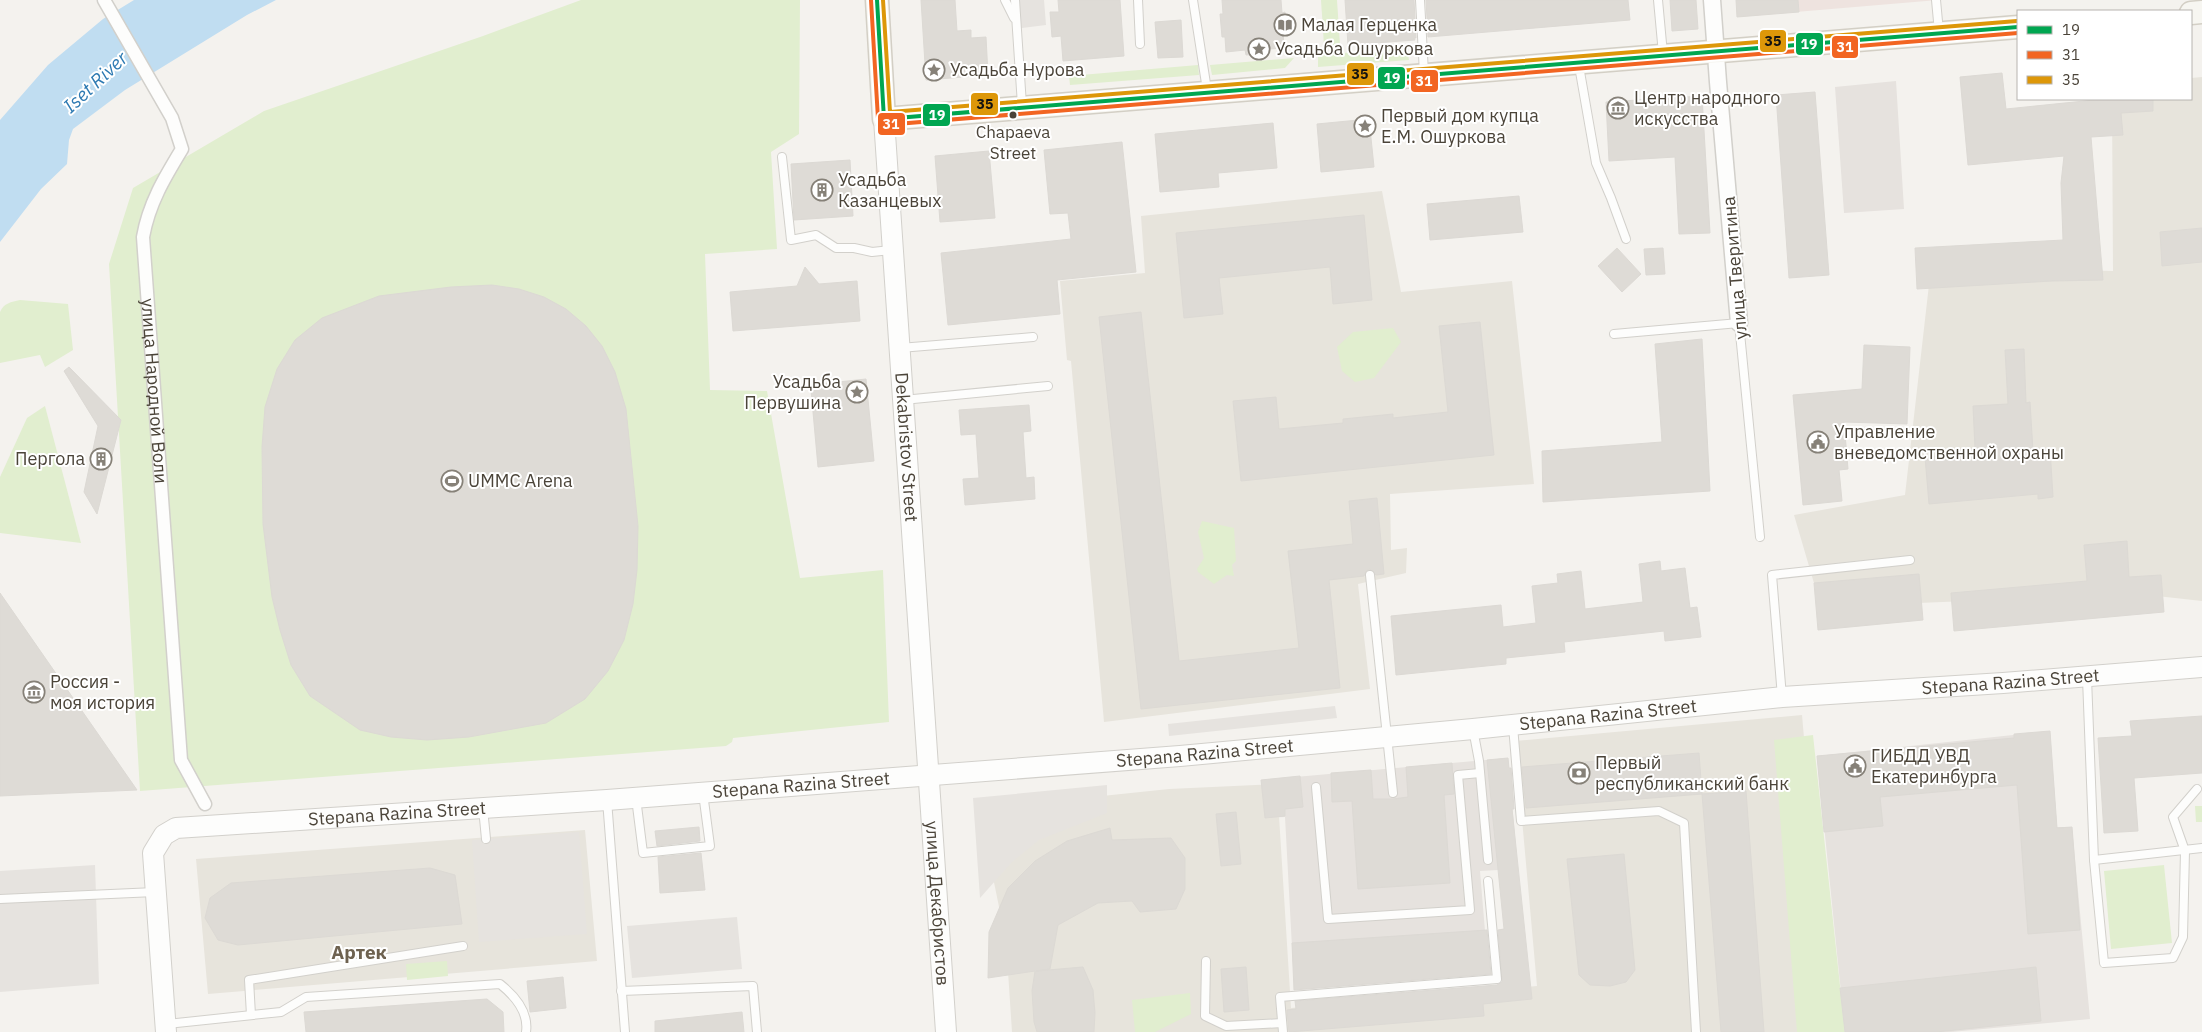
<svg xmlns="http://www.w3.org/2000/svg" width="2202" height="1032" viewBox="0 0 2202 1032" font-family="'IBM Plex Sans',sans-serif">
<style>
.residential{fill:#e7e4dc}
.industrial{fill:#e6e2de}
.medical{fill:#eee3df}
.green{fill:#e1eecf}
.parking{fill:#e6e3df}
.water{fill:#c0ddf1}
.building{fill:#dedbd6;stroke:#dcd9d4}
.lines{fill:none;stroke-linecap:round;stroke-linejoin:round}
.service-casing{stroke:#d2d0cb;stroke-width:10}
.pedestrian-casing{stroke:#d2d0cb;stroke-width:15}
.minor-casing{stroke:#d2d0cb;stroke-width:19}
.tertiary-casing{stroke:#d2d0cb;stroke-width:22}
.secondary-casing{stroke:#d3cfc5;stroke-width:25}
.service{stroke:#fdfdfc;stroke-width:8}
.pedestrian{stroke:#fdfdfc;stroke-width:12}
.minor{stroke:#fdfdfc;stroke-width:16}
.tertiary{stroke:#fdfdfc;stroke-width:20}
.secondary{stroke:#f7f6f1;stroke-width:22}
.bus-1-casing{stroke:#fff;stroke-width:8}
.bus-2-casing{stroke:#fff;stroke-width:8}
.bus-3-casing{stroke:#fff;stroke-width:8}
.bus-1{stroke:#00a651;stroke-width:4}
.bus-2{stroke:#f26522;stroke-width:4}
.bus-3{stroke:#dd9709;stroke-width:4}
.bus-dot{fill:#4b4439;stroke:#fff;stroke-width:2}
.labels{text-anchor:middle;stroke-width:4;stroke-linejoin:round;paint-order:stroke}
.bus-label{font-size:17px;fill:#4b4439;stroke:#fff}
.poi-label{font-size:18px;fill:#4b4439;stroke:#fff;text-anchor:start}
.street-label{font-size:18px;fill:#4b4439;stroke:#fff}
.water-label{font-size:19px;font-style:italic;fill:#2e7ab2;stroke:#fff}
.neighbourhood-label{font-size:19px;font-weight:bold;fill:#6e6250;stroke:#fff}
.line-badge{stroke:#fff;stroke-width:2}
.badge-label{font-size:14px;text-anchor:middle;font-weight:bold;fill:#fff}
.pale-badge-label{font-size:14px;text-anchor:middle;font-weight:bold;fill:#111}
</style>
<rect width="100%" height="100%" fill="#f4f2ee"/>
<!-- residential -->
<g class="residential">
<polygon points="2202,77 2202,601 2139,594 1821,607 1794,515 1905,495 1931,267 2113,271 2112,99 2191,99 2191,78"/>
<polygon points="1382,191 1401,292 1512,281 1534,484 1390,494 1391,550 1407,548 1406,573 1358,584 1370,689 1104,722 1071,361 1067,360 1060,281 1145,273 1141,216"/>
<polygon points="1802,715 1830,1032 1012,1032 1006,941 979,809 1169,789 1277,784 1291,1008 1537,986 1515,741"/>
<polygon points="585,830 597,961 208,994 196,859"/>
</g>
<!-- industrial -->
<g class="industrial">
<polygon points="1896,81 1904,209 1844,213 1835,87"/>
<polygon points="2050,731 2057,827 2072,827 2090,1019 1951,1032 1845,1032 1817,756"/>
<polygon points="1508,758 1517,858 1498,870 1480,871 1485,931 1293,966 1285,817 1265,818 1261,780"/>
</g>
<!-- medical -->
<polygon class="medical" points="1736,0 1938,0 1737,17"/>
<!-- green -->
<g class="green">
<polygon points="581,0 800,0 799,134 771,152 777,249 705,254 710,390 767,391 800,578 883,570 889,722 733,738 732,742 726,746 140,791 109,264 133,188 264,111 483,36"/>
<polygon points="1321,0 1337,0 1340,45 1324,46"/>
<polygon points="1407,48 1409,60 1318,67 1318,55"/>
<polygon points="1294,58 1285,68 1212,75 1210,65"/>
<polygon points="1198,65 1199,75 1070,85 1069,76"/>
<path d="M 20,300 L 68,304 L 73,350 L 45,367 L 40,355 L 0,363 L 0,312 C 4,303 11,302 20,300 Z"/>
<polygon points="1393,328 1401,342 1374,378 1355,382 1342,371 1337,347 1353,332"/>
<polygon points="45,406 81,543 0,533 0,477 27,418"/>
<polygon points="1202,521 1234,528 1236,561 1232,565 1234,576 1227,575 1214,584 1198,572 1197,569 1204,558 1198,532"/>
<polygon points="1813,735 1845,1032 1797,1032 1774,740"/>
<polygon points="2195,806 2202,806 2202,822 2196,822"/>
<polygon points="2164,865 2172,943 2111,949 2104,871"/>
<polygon points="447,961 448,976 407,980 406,964"/>
<polygon points="1190,993 1191,1014 1155,1032 1135,1032 1132,1000"/>
</g>
<!-- parking -->
<g class="parking">
<polygon points="1010,0 1044,0 1046,25 1013,29"/>
<polygon points="1335,706 1337,718 1169,736 1168,724"/>
<polygon points="1107,785 1107,813 1039,840 1012,862 980,898 973,798"/>
<polygon points="579,832 587,934 479,942 472,840"/>
<polygon points="95,865 99,984 0,992 0,871"/>
<polygon points="737,917 742,969 632,978 627,926"/>
</g>
<!-- water -->
<polygon class="water" points="134,0 276,0 247,15 125,90 73,129 69,140 67,164 41,189 0,242 0,120 48,65 103,19"/>
<!-- building -->
<g class="building">
<polygon points="921,0 955,0 957,31 971,30 971,38 986,37 988,75 926,80"/>
<polygon points="1058,0 1120,0 1124,56 1063,61 1061,36 1052,37 1050,12 1059,12"/>
<polygon points="1222,0 1281,0 1282,13 1285,12 1286,31 1283,31 1284,48 1269,49 1270,53 1246,55 1245,50 1226,52 1225,37 1222,37 1220,14 1223,14"/>
<polygon points="1345,0 1414,0 1416,38 1414,38 1415,40 1348,45"/>
<polygon points="1426,0 1628,0 1630,20 1428,37"/>
<polygon points="1670,0 1696,0 1698,29 1672,31"/>
<polygon points="1736,0 1798,0 1799,12 1737,17"/>
<polygon points="1181,20 1183,57 1158,58 1155,22"/>
<polygon points="2002,73 2006,109 2094,100 2094,99 2153,99 2153,111 2121,113 2123,135 2091,137 2103,280 2052,281 1917,289 1915,248 2063,240 2061,183 2064,156 1968,165 1960,77"/>
<polygon points="1815,92 1829,275 1789,278 1776,95"/>
<polygon points="1702,96 1710,233 1679,234 1675,157 1609,161 1606,102"/>
<polygon points="1369,119 1374,167 1321,172 1317,124"/>
<polygon points="1273,123 1277,168 1218,173 1219,187 1160,192 1155,134"/>
<polygon points="1122,142 1136,272 1057,280 1060,314 948,325 941,253 1071,239 1068,213 1050,214 1044,150"/>
<polygon points="989,151 995,218 940,222 935,156"/>
<polygon points="850,160 853,216 794,220 791,164"/>
<polygon points="1519,196 1523,232 1430,240 1427,204"/>
<polygon points="1364,215 1372,300 1333,304 1330,267 1219,278 1223,314 1184,318 1176,233"/>
<polygon points="2202,228 2202,262 2162,266 2160,232"/>
<polygon points="1617,248 1641,274 1622,292 1598,266"/>
<polygon points="1663,248 1665,274 1646,275 1644,249"/>
<polygon points="805,267 819,284 857,281 860,321 733,331 730,292 797,286"/>
<polygon points="492,285 519,289 544,297 566,309 586,326 602,346 615,372 626,409 638,526 637,570 633,604 624,640 608,671 585,699 546,723 469,737 427,740 391,737 360,730 310,696 291,665 280,630 272,597 263,524 262,447 265,407 277,369 295,340 322,318 379,296 451,287"/>
<polygon points="1141,312 1179,661 1299,648 1288,551 1353,544 1349,501 1377,498 1384,574 1376,575 1370,569 1366,571 1364,576 1329,580 1340,688 1141,709 1099,317"/>
<polygon points="1480,322 1494,455 1241,481 1233,401 1276,397 1279,429 1343,423 1343,419 1393,414 1393,418 1448,412 1439,326"/>
<polygon points="1702,339 1710,491 1543,502 1542,451 1662,442 1655,344"/>
<polygon points="1864,345 1910,347 1907,424 1844,422 1848,469 1839,470 1842,501 1803,505 1793,395 1862,389"/>
<polygon points="2024,349 2026,403 2030,402 2033,451 2050,449 2053,497 2038,499 2038,494 1929,504 1925,457 1956,454 1955,450 1975,448 1973,406 2008,404 2005,350"/>
<polygon points="69,367 121,420 97,514 84,492 98,426 64,371"/>
<polygon points="866,379 874,461 818,467 811,390 820,389 820,384"/>
<polygon points="1029,405 1031,431 1023,432 1026,478 1034,477 1035,499 965,505 963,479 979,478 976,434 961,435 959,410"/>
<polygon points="2127,541 2129,577 2161,575 2164,612 1954,631 1951,593 2087,581 2084,545"/>
<polygon points="1660,561 1661,571 1685,568 1690,608 1697,607 1701,637 1665,641 1664,631 1564,642 1565,652 1506,658 1506,664 1396,675 1391,616 1501,605 1503,627 1536,623 1532,586 1558,583 1557,574 1581,571 1585,609 1643,602 1639,564"/>
<polygon points="1919,574 1923,620 1818,630 1814,583"/>
<polygon points="0,593 137,790 0,796"/>
<polygon points="2202,716 2202,773 2134,778 2138,831 2104,833 2098,738 2132,736 2130,721"/>
<polygon points="2050,731 2057,828 2072,827 2080,930 2028,934 2017,785 1880,797 1883,826 1824,832 1817,756 2014,738 2014,734"/>
<polygon points="1699,753 1702,794 1526,808 1522,767"/>
<polygon points="1508,758 1509,768 1511,768 1514,809 1512,809 1532,999 1483,1004 1484,1016 1289,1032 1287,1010 1296,1009 1295,1001 1497,985 1502,982 1498,930 1504,929 1487,760"/>
<polygon points="1452,763 1454,794 1444,795 1450,883 1358,889 1352,801 1332,802 1331,773 1371,770 1373,799 1393,799 1408,797 1406,767"/>
<polygon points="1300,776 1303,807 1285,809 1285,816 1265,818 1261,780"/>
<polygon points="1746,791 1764,1032 1721,1032 1702,794"/>
<polygon points="1236,812 1241,864 1221,866 1216,814"/>
<polygon points="699,827 700,841 657,846 655,831"/>
<polygon points="1110,828 1112,840 1171,838 1185,858 1185,889 1176,909 1140,912 1132,901 1098,903 1058,925 1050,969 1036,971 1083,967 1093,990 1095,1013 1094,1032 1037,1032 1034,1022 1032,991 1035,971 988,978 989,932 1008,888 1035,861 1067,841"/>
<polygon points="701,853 705,890 660,893 658,857"/>
<polygon points="1624,854 1635,970 1626,982 1610,986 1590,985 1579,975 1567,859"/>
<polygon points="430,868 455,875 462,924 238,945 218,940 205,918 210,898 231,883"/>
<polygon points="1487,930 1491,974 1294,990 1292,943"/>
<polygon points="1246,967 1249,1010 1224,1012 1221,969"/>
<polygon points="2036,967 2041,1021 1936,1032 1845,1032 1840,988"/>
<polygon points="563,977 566,1008 530,1012 527,981"/>
<polygon points="487,999 503,1012 504,1032 306,1032 304,1012"/>
<polygon points="742,1012 744,1032 655,1032 655,1021"/>
</g>
<g class="lines">
<!-- service casing -->
<g class="service-casing">
<g id="service">
<polyline points="1005,0 1014,18"/>
<polyline points="1015,0 1022,105"/>
<polyline points="1138,0 1140,44"/>
<polyline points="1193,0 1207,90"/>
<polyline points="1420,0 1424,73"/>
<polyline points="1658,0 1663,54"/>
<polyline points="1936,0 1939,32"/>
<polyline points="1579,66 1596,163 1611,198 1626,239"/>
<polyline points="782,157 791,240 816,235 836,248 854,248 872,252 891,250"/>
<polyline points="1614,334 1739,323 1760,537"/>
<polyline points="900,348 1033,337"/>
<polyline points="903,400 1048,386"/>
<polyline points="1370,575 1393,793"/>
<polyline points="2087,678 2094,860 2104,963 2173,958 2183,937 2185,851 2173,817 2197,789"/>
<polyline points="1782,697 1772,575 1910,560"/>
<polyline points="1513,726 1521,821 1659,811 1684,823 1696,1032"/>
<polyline points="1473,729 1479,761 1488,860"/>
<polyline points="1316,787 1328,919 1470,910 1458,775 1480,773"/>
<polyline points="636,798 643,853 710,846 703,793"/>
<polyline points="607,800 625,1032"/>
<polyline points="483,808 486,839"/>
<polyline points="2094,860 2202,848"/>
<polyline points="0,899 155,892"/>
<polyline points="1206,961 1205,1016 1226,1026 1282,1023"/>
<polyline points="621,991 753,986 757,1032"/>
<polyline points="251,1015 249,980 463,946"/>
<path d="M 167,1024 L 281,1012 L 306,997 L 500,984 C 515,996 529,1012 526,1032"/>
<polyline points="1283,1032 1280,997 1497,979 1488,881"/>
</g>
</g>
<!-- pedestrian casing -->
<g class="pedestrian-casing">
<g id="pedestrian">
<path id="s1" d="M 104,0 L 172,118 L 182,149 C 165,177 149,203 143,237 L 181,760 L 205,804"/>
</g>
</g>
<!-- minor casing -->
<g class="minor-casing">
<polyline id="minor" points="1712,0 1718,82 1739,323"/>
</g>
<!-- tertiary casing -->
<g class="tertiary-casing">
<g id="tertiary">
<path id="s2" d="M 884,119 L 946,1032"/>
<path id="s3" d="M 166,1032 L 153,853 L 164,835 L 176,828 L 607,800 L 1180,756 L 1473,729 L 1782,697 L 2003,683 L 2202,667"/>
</g>
</g>
<!-- secondary casing -->
<g class="secondary-casing">
<g id="secondary">
<polyline points="877,0 884,119 2018,27"/>
<polyline points="2191,13 2202,12"/>
</g>
</g>
<!-- service -->
<use href="#service" class="service"/>
<!-- pedestrian -->
<use href="#pedestrian" class="pedestrian"/>
<!-- minor -->
<use href="#minor" class="minor"/>
<!-- tertiary -->
<use href="#tertiary" class="tertiary"/>
<!-- secondary -->
<use href="#secondary" class="secondary"/>
<!-- bus-1 casing -->
<g class="bus-1-casing">
<polyline id="bus-1" points="877,0 884,119 2018,27"/>
</g>
<!-- bus-2 casing -->
<g class="bus-2-casing">
<polyline id="bus-2" points="871,0 878,119 880,124 884,125 2018,33"/>
</g>
<!-- bus-3 casing -->
<g class="bus-3-casing">
<polyline id="bus-3" points="883,0 890,112 2017,21"/>
</g>
<!-- bus-1 -->
<use href="#bus-1" class="bus-1"/>
<!-- bus-2 -->
<use href="#bus-2" class="bus-2"/>
<!-- bus-3 -->
<use href="#bus-3" class="bus-3"/>
</g>
<!-- icons -->
<defs>
<g id="library-ring" transform="scale(1.125)"><circle r="9.5" fill="#fff" stroke="#868178" stroke-width="1.5"/><path d="M-6-4Q-3-5.5-.7-3.5V5Q-3 3-6 4ZM6-4Q3-5.5 .7-3.5V5Q3 3 6 4Z" fill="#868178"/></g>
<g id="sight-ring" transform="scale(1.125)"><circle r="9.5" fill="#fff" stroke="#868178" stroke-width="1.5"/><path d="M0-6L1.8-2.2L6-1.7L2.9 1.2L3.7 5.4L0 3.3L-3.7 5.4L-2.9 1.2L-6-1.7L-1.8-2.2Z" fill="#868178"/></g>
<g id="museum-ring" transform="scale(1.125)"><circle r="9.5" fill="#fff" stroke="#868178" stroke-width="1.5"/><path d="M0-6L6-3V-2H-6V-3ZM-5-1h2V3h-2ZM-1-1h2V3h-2ZM3-1h2V3H3ZM-6 4H6V6H-6Z" fill="#868178"/></g>
<g id="building-ring" transform="scale(1.125)"><circle r="9.5" fill="#fff" stroke="#868178" stroke-width="1.5"/><path d="M-4-6H4V6H1V3H-1V6H-4ZM-2.5-4.3h1.7v1.8h-1.7ZM.8-4.3h1.7v1.8H.8ZM-2.5-1h1.7V.8h-1.7ZM.8-1h1.7V.8H.8Z" fill="#868178"/></g>
<g id="civic-ring" transform="scale(1.125)"><circle r="9.5" fill="#fff" stroke="#868178" stroke-width="1.5"/><path d="M-.6-6.5H3V-4.5H.6V-3L4-1V1h2V6H-6V1h2V-1L-.6-3ZM-1.2 2.5V6h2.4V2.5Z" fill="#868178"/></g>
<g id="stadium-ring" transform="scale(1.125)"><circle r="9.5" fill="#fff" stroke="#868178" stroke-width="1.5"/><path d="M0-5a6.5 5 0 1 0 0 10a6.5 5 0 1 0 0-10ZM-3.5-1.8h7v3.6h-7Z" fill="#868178"/></g>
<g id="bank-ring" transform="scale(1.125)"><circle r="9.5" fill="#fff" stroke="#868178" stroke-width="1.5"/><path d="M-6-4H6V4H-6ZM0-2.3a2.3 2.3 0 1 0 0 4.6a2.3 2.3 0 1 0 0-4.6Z" fill="#868178"/></g>
</defs>
<g fill-rule="evenodd">
<use href="#library-ring" x="1285" y="25"/>
<use href="#sight-ring" x="1259" y="49"/>
<use href="#sight-ring" x="934" y="70"/>
<use href="#museum-ring" x="1618" y="108"/>
<use href="#sight-ring" x="1365" y="126"/>
<use href="#building-ring" x="822" y="190"/>
<use href="#sight-ring" x="857" y="392"/>
<use href="#civic-ring" x="1818" y="442"/>
<use href="#building-ring" x="101" y="459"/>
<use href="#stadium-ring" x="452" y="481"/>
<use href="#museum-ring" x="34" y="692"/>
<use href="#civic-ring" x="1855" y="766"/>
<use href="#bank-ring" x="1579" y="773"/>
</g>
<!-- markers -->
<circle class="bus-dot" cx="1013" cy="115" r="4.5"/>
<g class="labels">
<!-- bus labels -->
<g class="bus-label">
<text x="1013" y="138">Chapaeva<tspan x="1013" dy="21">Street</tspan></text>
</g>
<!-- poi labels -->
<g class="poi-label">
<text x="1301" y="31">Малая Герценка</text>
<text x="1275" y="55">Усадьба Ошуркова</text>
<text x="950" y="76">Усадьба Нурова</text>
<text x="1634" y="104">Центр народного<tspan x="1634" dy="21">искусства</tspan></text>
<text x="1381" y="122">Первый дом купца<tspan x="1381" dy="21">Е.М. Ошуркова</tspan></text>
<text x="838" y="186">Усадьба<tspan x="838" dy="21">Казанцевых</tspan></text>
<text x="841" y="388" text-anchor="end">Усадьба<tspan x="841" dy="21">Первушина</tspan></text>
<text x="1834" y="438">Управление<tspan x="1834" dy="21">вневедомственной охраны</tspan></text>
<text x="85" y="465" text-anchor="end">Пергола</text>
<text x="468" y="487">UMMC Arena</text>
<text x="50" y="688">Россия -<tspan x="50" dy="21">моя история</tspan></text>
<text x="1871" y="762">ГИБДД УВД<tspan x="1871" dy="21">Екатеринбурга</tspan></text>
<text x="1595" y="769">Первый<tspan x="1595" dy="21">республиканский банк</tspan></text>
</g>
<!-- street labels -->
<g class="street-label">
<text transform="translate(1735 268) rotate(-95)" y="6">улица Тверитина</text>
<text dy="6" stroke="none"><textPath href="#s1" startOffset="420">улица Народной Воли</textPath></text>
<text dy="6" stroke="none"><textPath href="#s2" startOffset="329">Dekabristov Street</textPath></text>
<text dy="6" stroke="none"><textPath href="#s3" startOffset="2055">Stepana Razina Street</textPath></text>
<text dy="6" stroke="none"><textPath href="#s3" startOffset="1651">Stepana Razina Street</textPath></text>
<text dy="6" stroke="none"><textPath href="#s3" startOffset="1246">Stepana Razina Street</textPath></text>
<text dy="6" stroke="none"><textPath href="#s3" startOffset="841">Stepana Razina Street</textPath></text>
<text dy="6" stroke="none"><textPath href="#s3" startOffset="436">Stepana Razina Street</textPath></text>
<text dy="6" stroke="none"><textPath href="#s2" startOffset="786">улица Декабристов</textPath></text>
</g>
<!-- water labels -->
<g class="water-label">
<text transform="translate(95 82) rotate(-43)" y="7">Iset River</text>
</g>
<!-- neighbourhood labels -->
<g class="neighbourhood-label">
<text x="359" y="959">Артек</text>
</g>
</g>
<g class="line-badge">
<rect x="1759" y="29" width="28" height="24" rx="5" fill="#dd9709"/>
<rect x="1795" y="32" width="29" height="24" rx="5" fill="#00a651"/>
<rect x="1831" y="35" width="28" height="24" rx="5" fill="#f26522"/>
<rect x="1346" y="62" width="29" height="24" rx="5" fill="#dd9709"/>
<rect x="1377" y="66" width="29" height="24" rx="5" fill="#00a651"/>
<rect x="1410" y="69" width="29" height="24" rx="5" fill="#f26522"/>
<rect x="970" y="92" width="29" height="24" rx="5" fill="#dd9709"/>
<rect x="922" y="103" width="29" height="24" rx="5" fill="#00a651"/>
<rect x="877" y="112" width="29" height="24" rx="5" fill="#f26522"/>
</g>
<g class="badge-label">
<text x="1809" y="49">19</text>
<text x="1845" y="52">31</text>
<text x="1392" y="83">19</text>
<text x="1424" y="86">31</text>
<text x="937" y="120">19</text>
<text x="891" y="129">31</text>
</g>
<g class="pale-badge-label">
<text x="1773" y="46">35</text>
<text x="1360" y="79">35</text>
<text x="985" y="109">35</text>
</g>
<!-- legend -->
<rect x="2017" y="10" width="175" height="90" fill="#ffffff" stroke="#b7b4b0"/>
<rect x="2027" y="26" width="25" height="8" fill="#00a651" stroke="#b7b4b0"/>
<text x="2062" y="35" font-size="15" fill="#4b4439">19</text>
<rect x="2027" y="51" width="25" height="8" fill="#f26522" stroke="#b7b4b0"/>
<text x="2062" y="60" font-size="15" fill="#4b4439">31</text>
<rect x="2027" y="76" width="25" height="8" fill="#dd9709" stroke="#b7b4b0"/>
<text x="2062" y="85" font-size="15" fill="#4b4439">35</text>
</svg>
